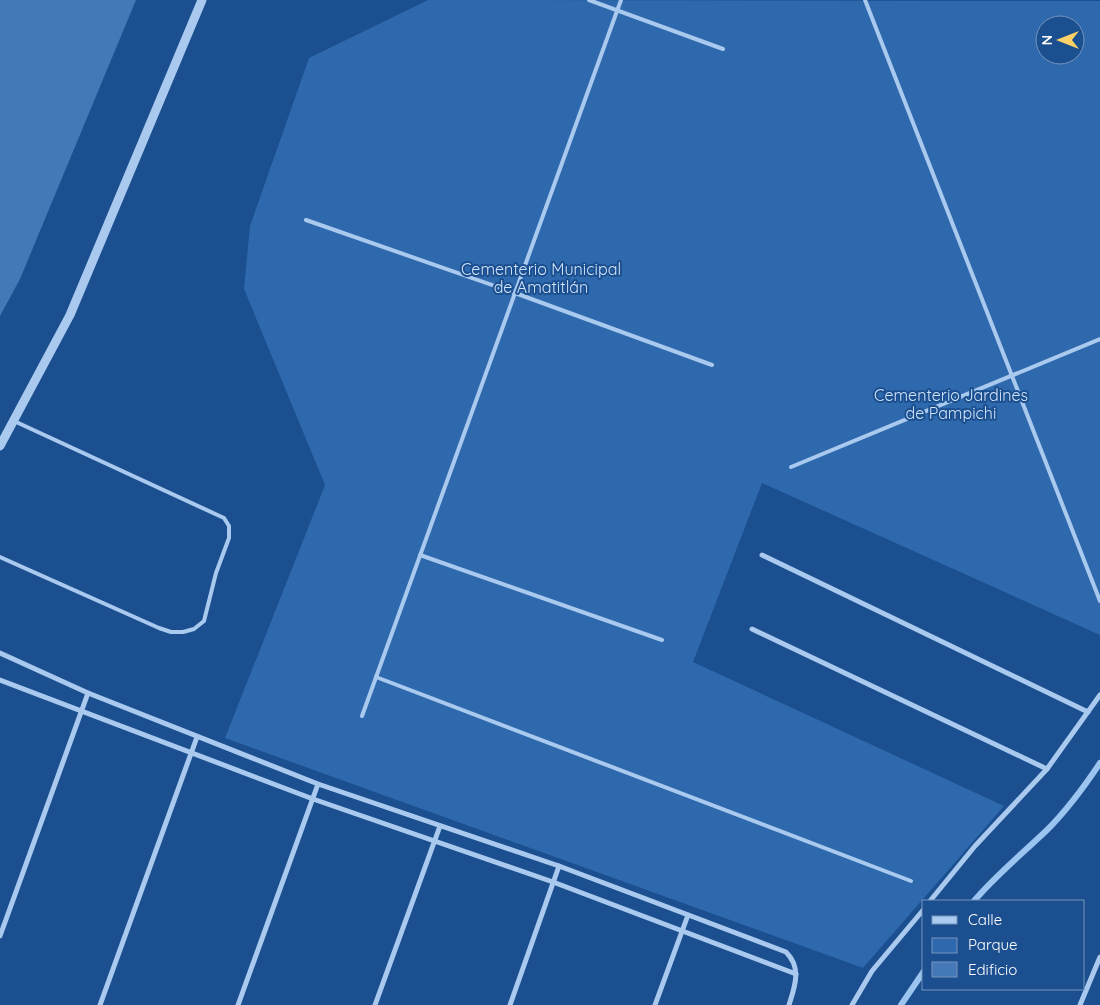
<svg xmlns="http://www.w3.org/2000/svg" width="1100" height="1005" viewBox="0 0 1100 1005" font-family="Quicksand,sans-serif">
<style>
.green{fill:#2e69ad;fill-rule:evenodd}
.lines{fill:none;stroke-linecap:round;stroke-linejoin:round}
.stream{stroke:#9cc4f0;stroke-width:6}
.building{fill:#4478b7}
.service{stroke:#a9c9ee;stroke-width:4}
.minor{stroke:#a9c9ee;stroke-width:5}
.tertiary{stroke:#a9c9ee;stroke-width:9}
.labels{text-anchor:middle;stroke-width:4;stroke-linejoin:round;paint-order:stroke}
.park-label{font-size:16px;fill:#cfe3fa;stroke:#1b4f8f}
</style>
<rect width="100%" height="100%" fill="#1b4f8f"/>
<!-- green -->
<path class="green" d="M 428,0 L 1100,1 L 1100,635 L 762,483 L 693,662 L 1004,806 L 863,968 L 225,738 L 325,485 L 244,289 L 250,226 L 309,58 ZM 1045,25 L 1075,25 L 1075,55 L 1045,55 Z"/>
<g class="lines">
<!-- stream -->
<g class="stream">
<path d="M 974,901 C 996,875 1022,854 1047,830 C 1067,810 1084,787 1100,763"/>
<polyline points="901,1005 924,971"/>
</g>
</g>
<!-- building -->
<polygon class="building" points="0,0 136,0 20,279 0,316"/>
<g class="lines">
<!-- service -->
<g class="service">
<polyline points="589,0 723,49"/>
<polyline points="865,0 1100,601"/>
<polyline points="306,220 515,293 712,365"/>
<polyline points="791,467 1100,339"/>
<polyline points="420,555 662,640"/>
<polyline points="0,557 159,628 171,632 183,632 194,629 204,621 216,573 229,538 229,526 224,518 14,421"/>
<polyline points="376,677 911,881"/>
<polyline points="362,716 621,0"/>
</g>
<!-- minor -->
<g class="minor">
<polyline points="762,555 1088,712"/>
<polyline points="752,629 1047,769"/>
<path d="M 0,653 L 88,693 L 318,784 L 559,866 L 786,952 C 802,968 795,986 789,1005"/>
<polyline points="0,680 313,799 553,882 796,974"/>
<polyline points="930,901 975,846 1047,769 1100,695"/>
<polyline points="0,936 88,693"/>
<polyline points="100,1005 197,737"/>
<polyline points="238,1005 318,784"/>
<polyline points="375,1005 440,826"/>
<polyline points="510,1005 559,866"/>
<polyline points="655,1005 688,915"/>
<polyline points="852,1005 872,971 924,909"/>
<polyline points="1080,1005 1100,957"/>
</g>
<!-- tertiary -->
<polyline class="tertiary" points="0,446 70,315 202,0"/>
</g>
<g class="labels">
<!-- park labels -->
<g class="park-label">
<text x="541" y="275">Cementerio Municipal<tspan x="541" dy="18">de Amatitlán</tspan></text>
<text x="951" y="401">Cementerio Jardines<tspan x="951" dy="18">de Pampichi</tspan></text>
</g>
</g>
<!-- legend -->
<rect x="922" y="900" width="162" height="90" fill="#1b4f8f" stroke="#7695bc"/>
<rect x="932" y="916" width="25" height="8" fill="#a9c9ee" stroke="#7695bc"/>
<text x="968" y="925" font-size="15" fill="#ffffff">Calle</text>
<rect x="932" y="938" width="25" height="15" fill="#2e69ad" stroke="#7695bc"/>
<text x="968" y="950" font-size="15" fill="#ffffff">Parque</text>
<rect x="932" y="962" width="25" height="15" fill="#4478b7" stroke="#7695bc"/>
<text x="968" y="975" font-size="15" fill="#ffffff">Edificio</text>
<!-- north arrow -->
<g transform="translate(1060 40) rotate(270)"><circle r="24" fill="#1b4f8f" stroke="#7695bc"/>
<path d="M0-4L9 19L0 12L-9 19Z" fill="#ffd166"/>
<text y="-8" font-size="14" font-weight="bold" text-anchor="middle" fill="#ffffff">N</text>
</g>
</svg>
